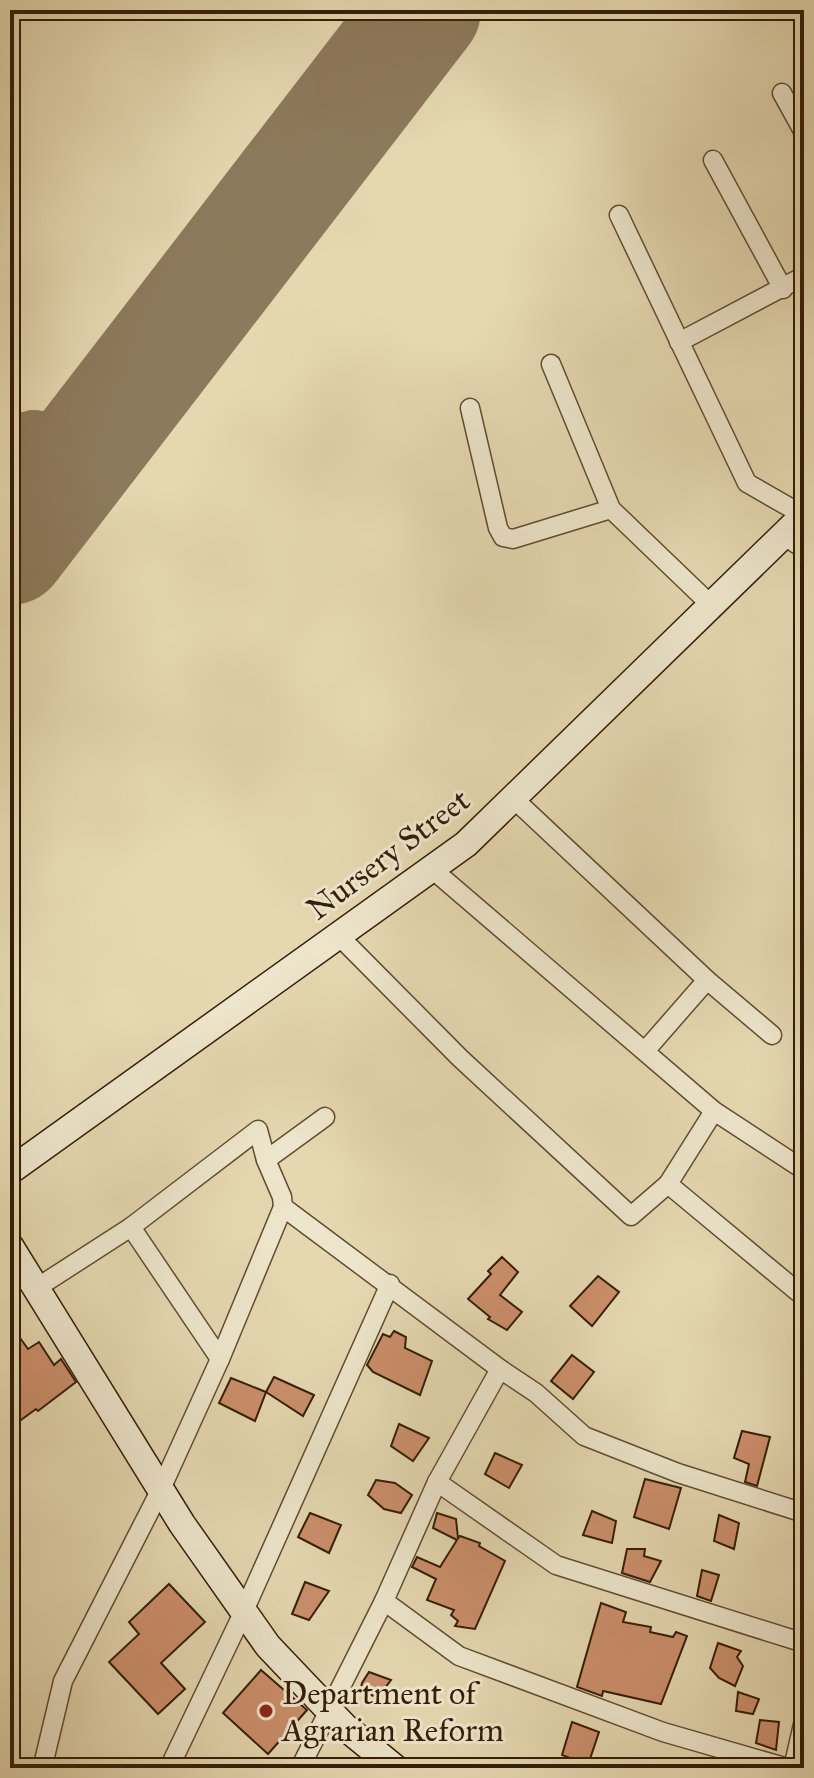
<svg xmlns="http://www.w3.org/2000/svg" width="814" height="1778" viewBox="0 0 814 1778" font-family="'IM FELL Great Primer',serif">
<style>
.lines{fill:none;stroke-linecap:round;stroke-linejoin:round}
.taxiway{stroke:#8d7a5c;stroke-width:46}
.runway{stroke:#8d7a5c;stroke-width:114}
.building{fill:#cb8f6c;stroke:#351d08;stroke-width:2}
.street-casing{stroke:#614c32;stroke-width:21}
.secondary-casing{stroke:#351d08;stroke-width:29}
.street{stroke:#eee6cc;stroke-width:18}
.secondary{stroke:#eee6cc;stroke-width:26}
.poi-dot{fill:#8f2418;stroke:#eee6cc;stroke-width:3}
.labels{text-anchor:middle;stroke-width:6;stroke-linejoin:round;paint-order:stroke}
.street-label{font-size:32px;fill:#351d08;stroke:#eee6cc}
.poi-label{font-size:32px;fill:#351d08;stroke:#eee6cc;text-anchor:start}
</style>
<rect width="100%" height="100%" fill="#e5d8b1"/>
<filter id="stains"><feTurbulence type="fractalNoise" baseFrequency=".0025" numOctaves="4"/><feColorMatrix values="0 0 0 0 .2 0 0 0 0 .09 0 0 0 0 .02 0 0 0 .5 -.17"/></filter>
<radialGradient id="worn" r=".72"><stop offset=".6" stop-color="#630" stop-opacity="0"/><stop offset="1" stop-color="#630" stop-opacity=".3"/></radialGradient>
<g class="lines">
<!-- taxiway -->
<g class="taxiway">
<polyline points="34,433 52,450 61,482"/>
<polyline points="10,438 34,433 81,439 96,436"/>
</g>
<!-- runway -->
<polyline class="runway" points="10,548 424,10"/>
</g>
<!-- building -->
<g class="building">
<polygon points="502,1257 518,1272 500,1295 522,1312 507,1330 488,1319 490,1317 468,1299 491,1274 488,1271"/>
<polygon points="598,1276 619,1292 592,1326 570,1306"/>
<polygon points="10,1324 28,1349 39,1342 54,1365 61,1359 76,1382 38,1411 36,1409 10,1428"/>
<polygon points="394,1331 406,1337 405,1348 432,1361 420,1395 373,1372 367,1365 383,1334 390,1337"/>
<polygon points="572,1355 594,1372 573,1399 551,1381"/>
<polygon points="274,1377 314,1395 303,1416 266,1392"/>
<polygon points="231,1378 266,1392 255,1421 219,1403"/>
<polygon points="399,1424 429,1438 413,1461 391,1446"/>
<polygon points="742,1431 770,1437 757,1486 745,1482 749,1464 734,1458"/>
<polygon points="495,1453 522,1465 509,1488 485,1474"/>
<polygon points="645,1479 681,1488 669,1529 634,1517"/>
<polygon points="376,1480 395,1483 412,1495 401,1513 384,1509 368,1495"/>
<polygon points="592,1511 616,1521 612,1543 583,1535"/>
<polygon points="310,1513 341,1525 329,1553 298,1537"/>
<polygon points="437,1513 456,1519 458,1538 460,1536 480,1543 479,1546 505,1561 475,1629 455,1626 458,1621 451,1615 454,1610 427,1600 436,1579 412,1567 417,1557 440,1567 457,1540 433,1528"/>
<polygon points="719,1515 739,1523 734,1549 714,1541"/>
<polygon points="627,1549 645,1549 644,1556 661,1561 650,1582 622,1573"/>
<polygon points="702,1570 719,1575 711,1601 697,1596"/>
<polygon points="305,1582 329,1591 309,1620 292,1614"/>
<polygon points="169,1584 205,1622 161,1663 185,1689 158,1714 109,1662 139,1634 129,1622"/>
<polygon points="601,1603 626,1612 623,1622 651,1627 650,1632 673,1637 676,1632 687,1636 661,1704 603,1691 602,1696 577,1687"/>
<polygon points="718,1643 741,1651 737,1657 743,1666 735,1686 719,1678 710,1668"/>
<polygon points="261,1670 307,1710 268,1754 223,1713"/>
<polygon points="369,1672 391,1680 378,1697 360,1692 362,1683"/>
<polygon points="738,1692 759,1699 753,1714 736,1711"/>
<polygon points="760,1720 779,1722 776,1750 756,1743"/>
<polygon points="572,1722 599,1732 588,1765 562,1755"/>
</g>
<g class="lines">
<!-- street casing -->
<g class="street-casing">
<g id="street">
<polyline points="782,93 804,133"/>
<polyline points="713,160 783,289"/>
<polyline points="619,215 747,483 803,515"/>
<polyline points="679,342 804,276"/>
<polyline points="551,364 611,509 711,605"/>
<polyline points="470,408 498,528 503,537 513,539 611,509"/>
<polyline points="783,535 804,549"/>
<polyline points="513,798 707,980 772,1035"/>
<polyline points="432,869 714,1111 804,1170"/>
<polyline points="338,935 460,1058 631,1216 668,1184 804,1297"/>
<polyline points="645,1051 707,980"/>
<polyline points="325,1117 266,1160 282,1197 283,1207 500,1369 437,1482"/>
<polyline points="668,1184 714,1111"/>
<polyline points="35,1289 131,1227"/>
<polyline points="220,1359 131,1227 258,1130 266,1160"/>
<polyline points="500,1369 536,1393 584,1436 678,1473 804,1513"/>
<polyline points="384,1601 459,1656 663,1732 788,1768"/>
<polyline points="39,1768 44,1761 63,1681 161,1489 220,1359 283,1207"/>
<polyline points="169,1768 244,1611 390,1284"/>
<polyline points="300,1768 384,1601 437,1482 556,1565 804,1643"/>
<polyline points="793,1768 804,1720"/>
</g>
</g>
<!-- secondary casing -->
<g class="secondary-casing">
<g id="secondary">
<polyline points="10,1171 466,844 804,515"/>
<polyline points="10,1246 182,1524 268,1646 345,1727 395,1768"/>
</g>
</g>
<!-- street -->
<use href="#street" class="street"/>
<!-- secondary -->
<use href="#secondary" class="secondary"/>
</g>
<!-- markers -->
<circle class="poi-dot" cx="266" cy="1711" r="8"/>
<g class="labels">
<!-- street labels -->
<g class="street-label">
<text transform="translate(388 854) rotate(-37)" y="11">Nursery Street</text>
</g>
<!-- poi labels -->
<g class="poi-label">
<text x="282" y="1704">Department of<tspan x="282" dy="37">Agrarian Reform</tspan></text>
</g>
</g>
<!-- margin -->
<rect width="814" height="1778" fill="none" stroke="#e5d8b1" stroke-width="40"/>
<rect x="12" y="12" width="790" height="1754" fill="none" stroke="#351d08" stroke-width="4"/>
<rect x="20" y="20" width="774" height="1738" fill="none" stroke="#351d08" stroke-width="2"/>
<rect width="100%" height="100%" filter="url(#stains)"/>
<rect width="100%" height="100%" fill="url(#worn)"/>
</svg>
